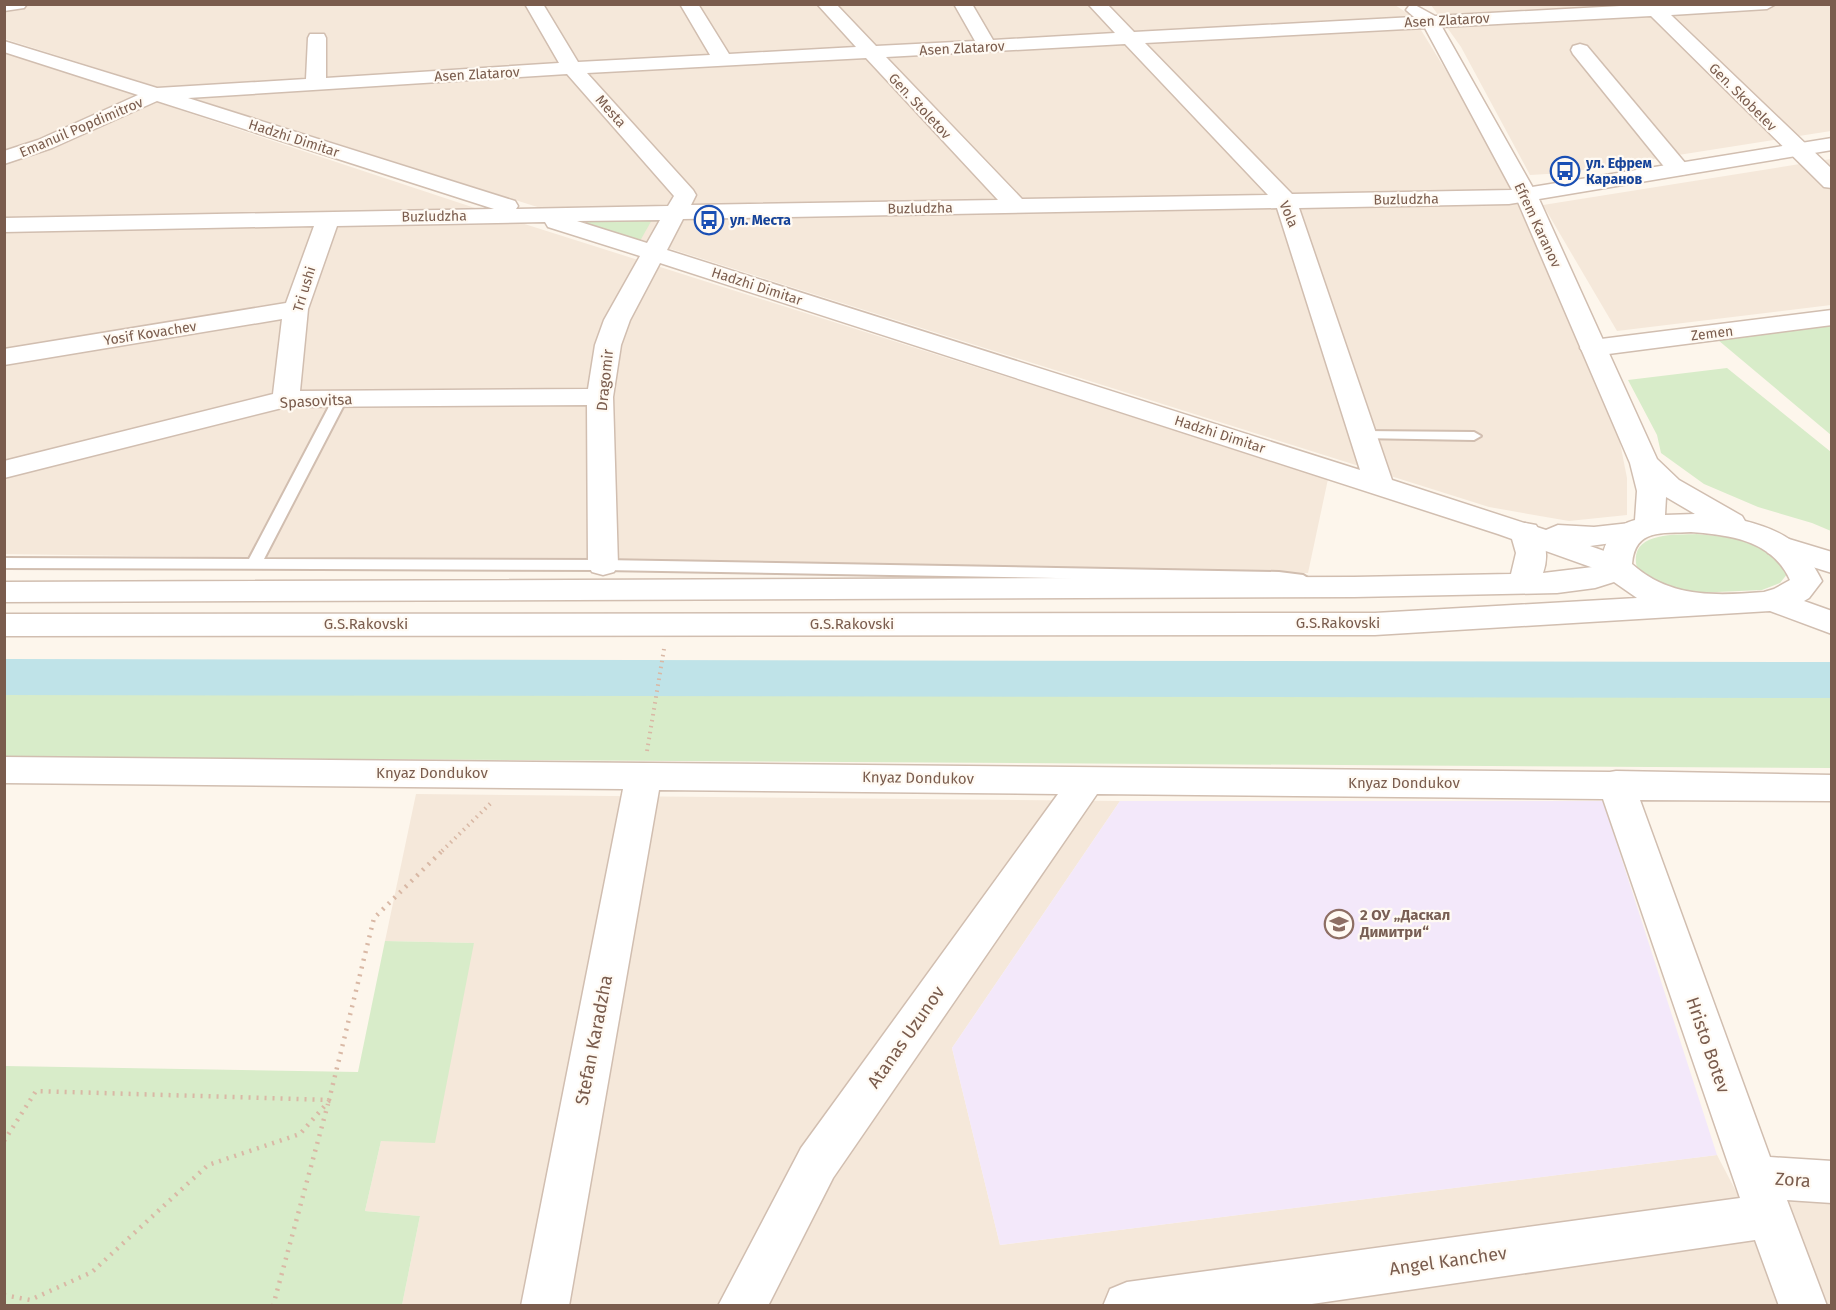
<svg xmlns="http://www.w3.org/2000/svg" width="1836" height="1310" viewBox="0 0 1836 1310" font-family="'Fira Sans',sans-serif">
<style>
.residential{fill:#f5e8da}
.education{fill:#f3e8fa}
.green{fill:#d8ecc9}
.lines{fill:none;stroke-linecap:round;stroke-linejoin:round}
.river{fill:#bfe3e8;fill-rule:evenodd}
.service-casing{stroke:#d1beb0;stroke-width:4}
.minor-casing{stroke:#d1beb0;stroke-width:3}
.tertiary-casing{stroke:#d1beb0;stroke-width:3}
.path-far1{stroke:#d9b8a5;stroke-width:4;stroke-dasharray:1.5 4.5;stroke-linecap:butt}
.path{stroke:#d9b8a5;stroke-width:4.5;stroke-dasharray:2 6;stroke-linecap:butt}
.service{fill:#fff;fill-rule:evenodd}
.minor{fill:#fff;fill-rule:evenodd}
.tertiary{fill:#fff;fill-rule:evenodd}
.labels{text-anchor:middle;stroke-width:4.5;stroke-linejoin:round;paint-order:stroke}
.far-street-label{font-size:14px;fill:#7a5c4d;stroke:#fffaf3}
.far-transit-label{font-size:14px;font-weight:bold;fill:#164399;stroke:#fffaf3;text-anchor:start}
.street-label{font-size:15px;fill:#7a5c4d;stroke:#fffaf3}
.education-label{font-size:15px;font-weight:bold;fill:#785e54;stroke:#fffaf3;text-anchor:start}
.near-street-label{font-size:18px;fill:#7a5c4d;stroke:#fffaf3}
</style>
<rect width="100%" height="100%" fill="#fdf6ec"/>
<!-- residential -->
<g class="residential">
<polygon points="5,4 1395,5 1413,17 1517,186 1615,417 1627,478 1627,515 1569,521 1489,507 5,39"/>
<polygon points="1431,5 1831,5 1831,131 1564,173 1530,175 1461,47"/>
<polygon points="5,52 487,212 1328,479 1308,573 5,554"/>
<polygon points="1831,159 1831,305 1617,331 1543,205"/>
<polygon points="416,794 1120,801 952,1048 1000,1245 1717,1155 1738,1195 1831,1201 1831,1305 402,1305 420,1216 365,1211 381,1141 474,943 385,941"/>
</g>
<!-- education -->
<polygon class="education" points="1120,801 1603,801 1717,1155 1000,1245 952,1048"/>
<!-- green -->
<g class="green">
<polygon points="653,218 640,241 586,223 588,219"/>
<polygon points="1831,324 1831,435 1718,340"/>
<polygon points="1727,368 1831,452 1831,531 1812,523 1758,507 1704,484 1661,453 1657,435 1628,380"/>
<path d="M 1697,534 C 1736,538 1764,539 1788,573 L 1780,583 L 1762,590 L 1695,593 L 1669,588 L 1637,568 C 1628,532 1673,535 1697,534 Z"/>
<polygon points="5,677 1831,680 1831,768 5,757"/>
<polygon points="385,941 474,943 435,1143 381,1141 365,1211 420,1216 402,1305 5,1305 5,1066 358,1072"/>
</g>
<g class="lines">
<!-- river -->
<polygon class="river" points="4,659 1832,662 1832,698 4,695"/>
<!-- service casing -->
<g class="service-casing">
<g id="service">
<polygon points="340,395 347,399 264,559 603,560 1279,572 1303,575 1311,580 1303,585 1279,582 603,570 4,568 4,558 249,559 333,399"/>
<polygon points="1363,431 1474,432 1481,436 1474,440 1358,438 1356,435"/>
</g>
</g>
<!-- minor casing -->
<g class="minor-casing">
<g id="minor">
<polygon points="4,4 27,4 24,8 4,11"/>
<path d="M 525,4 L 543,4 L 578,62 L 710,55 L 680,4 L 698,4 L 729,54 L 856,47 L 817,4 L 836,4 L 876,46 L 975,41 L 954,4 L 972,4 L 993,40 L 1115,33 L 1088,4 L 1107,4 L 1134,32 L 1414,17 L 1406,10 L 1409,6 L 1415,5 L 1435,16 L 1657,4 L 1776,4 L 1767,9 L 1671,15 L 1832,169 L 1832,188 L 1824,187 L 1651,16 L 1442,27 L 1537,195 L 1534,200 L 1509,204 L 1299,208 L 1392,480 L 1546,530 L 1558,525 L 1594,527 L 1630,523 L 1641,525 L 1645,532 L 1641,539 L 1590,546 L 1627,559 L 1631,566 L 1627,573 L 1616,576 L 1498,534 L 660,263 L 630,320 L 621,345 L 613,397 L 618,565 L 614,572 L 603,575 L 592,572 L 588,565 L 587,405 L 286,407 L 4,478 L 4,461 L 273,394 L 282,319 L 4,365 L 4,349 L 286,303 L 314,226 L 4,232 L 4,218 L 494,209 L 157,101 L 52,148 L 4,164 L 4,151 L 38,140 L 138,95 L 4,52 L 4,41 L 157,88 L 306,79 L 308,38 L 310,34 L 324,34 L 326,38 L 326,78 L 559,63 ZM 1425,28 L 1512,190 L 1292,194 L 1145,43 ZM 1125,44 L 1268,195 L 1022,199 L 886,57 ZM 866,58 L 998,200 L 691,205 L 696,195 L 693,190 L 587,73 ZM 567,74 L 674,196 L 668,206 L 516,209 L 518,206 L 515,201 L 188,98 ZM 1277,208 L 1360,470 L 667,250 L 683,219 ZM 660,220 L 647,243 L 577,221 ZM 545,222 L 548,227 L 640,256 L 604,320 L 595,345 L 588,389 L 300,391 L 308,309 L 337,226 Z"/>
<polygon points="1580,44 1587,46 1686,164 1689,169 1686,174 1678,175 1670,174 1573,54 1571,50 1573,46"/>
<polygon points="1832,310 1832,325 1593,356 1584,353 1580,348 1584,343 1593,340"/>
<polygon points="1779,536 1832,552 1832,573 1768,553 1764,546 1768,539"/>
<polygon points="4,757 1610,772 1616,771 1832,775 1832,801 1640,800 1770,1157 1832,1161 1832,1203 1787,1200 1827,1306 1779,1306 1755,1240 1298,1306 1103,1306 1110,1289 1127,1282 1740,1198 1603,799 1097,794 833,1178 768,1306 718,1306 801,1148 1058,794 659,790 569,1306 521,1306 623,789 4,783"/>
</g>
</g>
<!-- tertiary casing -->
<g class="tertiary-casing">
<path id="tertiary" d="M 1832,138 L 1832,150 L 1539,199 L 1657,459 L 1679,480 L 1742,516 L 1745,521 C 1784,531 1803,543 1822,581 L 1809,598 L 1804,601 L 1832,611 L 1832,634 L 1770,611 L 1375,635 L 4,636 L 4,614 L 1375,613 L 1637,598 L 1614,582 L 1595,588 L 1557,593 L 1354,597 L 4,602 L 4,582 L 1354,577 L 1511,574 L 1516,553 L 1510,532 L 1514,525 L 1525,523 L 1536,525 C 1546,540 1549,556 1543,573 L 1601,566 C 1603,543 1612,526 1635,520 L 1637,491 L 1630,463 L 1515,195 L 1518,190 L 1526,188 ZM 1666,497 L 1695,514 L 1665,515 ZM 1691,532 C 1730,535 1772,540 1790,580 L 1774,589 L 1764,592 C 1715,596 1670,598 1632,564 C 1635,528 1662,534 1691,532 Z"/>
</g>
<!-- path-far1 -->
<g class="path-far1">
<polyline points="647,751 664,649"/>
<polyline points="442,851 493,801"/>
</g>
<!-- path -->
<g class="path">
<polyline points="4,1141 36,1091 329,1100 374,918 443,850"/>
<polyline points="4,1295 30,1300 92,1272 208,1165 300,1134 329,1101"/>
<polyline points="273,1306 328,1104"/>
</g>
<!-- service -->
<use href="#service" class="service"/>
<!-- minor -->
<use href="#minor" class="minor"/>
<!-- tertiary -->
<use href="#tertiary" class="tertiary"/>
</g>
<!-- icons -->
<defs>
<g id="bus-ring" transform="scale(1.5)"><circle r="9.5" fill="#fffaf3" stroke="#1a4fb4" stroke-width="1.5"/><path d="M-5-6H5V4H4V6H2V4H-2V6H-4V4H-5ZM-3.5-4V0h7V-4ZM-3.5 1.2v1.5H-2V1.2ZM2 1.2v1.5H3.5V1.2Z" fill="#1a4fb4"/></g>
<g id="school-ring" transform="scale(1.5)"><circle r="9.5" fill="#fffaf3" stroke="#8d6e63" stroke-width="1.5"/><path d="M0-5L7-2L0 1L-7-2ZM-4 1L0 2.5L4 1V4Q0 6-4 4Z" fill="#8d6e63"/></g>
</defs>
<g fill-rule="evenodd">
<use href="#bus-ring" x="1565" y="171"/>
<use href="#bus-ring" x="709" y="220"/>
<use href="#school-ring" x="1339" y="924"/>
</g>
<g class="labels">
<!-- far-street labels -->
<g class="far-street-label">
<text transform="translate(1447 20) rotate(-3)" y="5">Asen Zlatarov</text>
<text transform="translate(962 48) rotate(-3)" y="5">Asen Zlatarov</text>
<text transform="translate(477 74) rotate(-3)" y="5">Asen Zlatarov</text>
<text transform="translate(1743 97) rotate(45)" y="5">Gen. Skobelev</text>
<text transform="translate(920 106) rotate(47)" y="5">Gen. Stoletov</text>
<text transform="translate(611 111) rotate(48)" y="5">Mesta</text>
<text transform="translate(81 127) rotate(-23)" y="5">Emanuil Popdimitrov</text>
<text transform="translate(294 138) rotate(18)" y="5">Hadzhi Dimitar</text>
<text transform="translate(1406 199) rotate(-1)" y="5">Buzludzha</text>
<text transform="translate(920 208) rotate(-1)" y="5">Buzludzha</text>
<text transform="translate(1289 214) rotate(67)" y="5">Vola</text>
<text transform="translate(434 216) rotate(-1)" y="5">Buzludzha</text>
<text transform="translate(1538 225) rotate(65)" y="5">Efrem Karanov</text>
<text transform="translate(757 286) rotate(18)" y="5">Hadzhi Dimitar</text>
<text transform="translate(304 289) rotate(-73)" y="5">Tri ushi</text>
<text transform="translate(150 333) rotate(-9)" y="5">Yosif Kovachev</text>
<text transform="translate(1712 333) rotate(-7)" y="5">Zemen</text>
<text transform="translate(1220 434) rotate(18)" y="5">Hadzhi Dimitar</text>
</g>
<!-- far-transit labels -->
<g class="far-transit-label">
<text x="1586" y="168">ул. Ефрем<tspan x="1586" dy="16">Каранов</tspan></text>
<text x="730" y="225">ул. Места</text>
</g>
<!-- street labels -->
<g class="street-label">
<text transform="translate(605 380) rotate(-84)" y="5">Dragomir</text>
<text transform="translate(316 401) rotate(-3)" y="5">Spasovitsa</text>
<text x="1338" y="628">G.S.Rakovski</text>
<text x="366" y="629">G.S.Rakovski</text>
<text x="852" y="629">G.S.Rakovski</text>
<text x="432" y="778">Knyaz Dondukov</text>
<text transform="translate(918 778) rotate(1)" y="5">Knyaz Dondukov</text>
<text x="1404" y="788">Knyaz Dondukov</text>
</g>
<!-- education labels -->
<g class="education-label">
<text x="1360" y="920">2 ОУ „Даскал<tspan x="1360" dy="17">Димитри“</tspan></text>
</g>
<!-- near-street labels -->
<g class="near-street-label">
<text transform="translate(906 1037) rotate(-55)" y="6">Atanas Uzunov</text>
<text transform="translate(594 1040) rotate(-79)" y="6">Stefan Karadzha</text>
<text transform="translate(1708 1045) rotate(71)" y="6">Hristo Botev</text>
<text transform="translate(1793 1180) rotate(4)" y="6">Zora</text>
<text transform="translate(1448 1261) rotate(-8)" y="6">Angel Kanchev</text>
</g>
</g>
<!-- border -->
<rect width="1836" height="1310" fill="none" stroke="#7a5c4d" stroke-width="12"/>
</svg>
